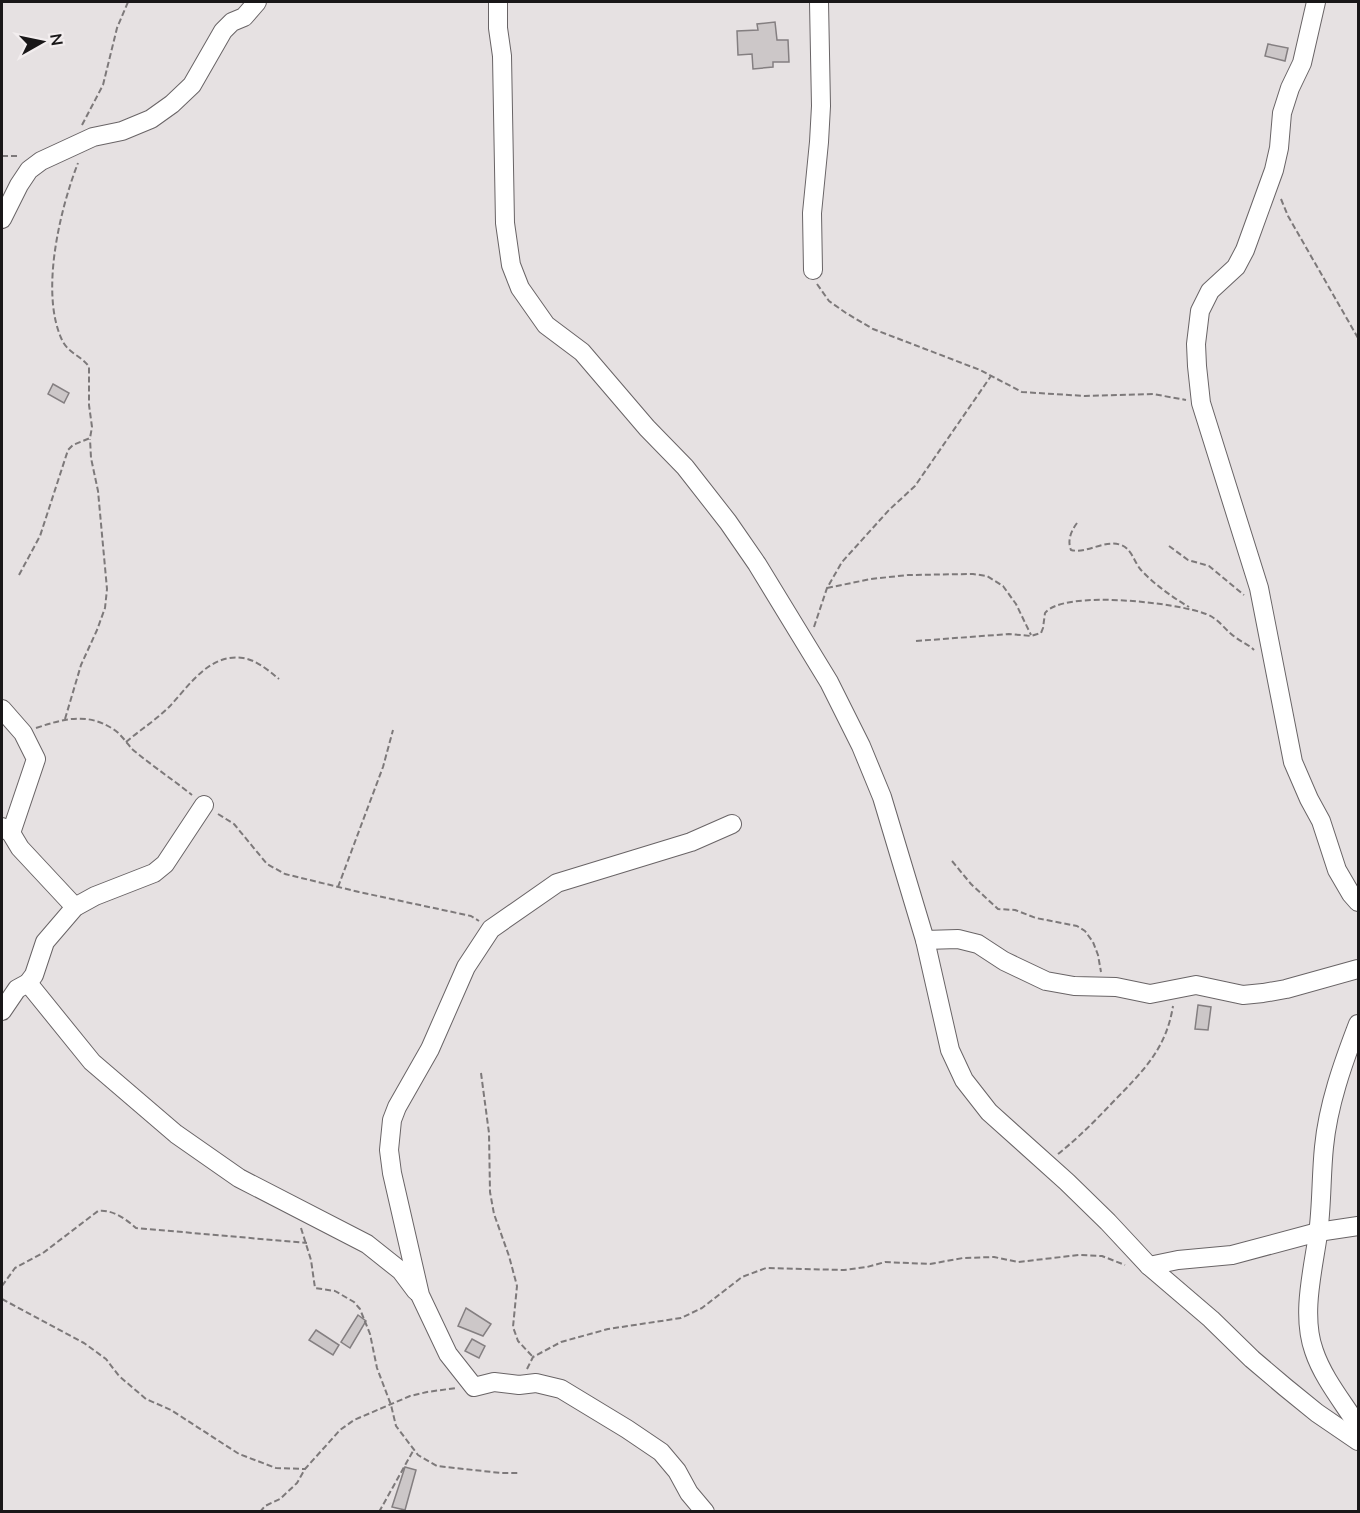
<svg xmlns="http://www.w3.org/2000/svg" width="1360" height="1513" viewBox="0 0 1360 1513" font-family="Mulish,sans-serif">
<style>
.building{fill:#ccc7c8;stroke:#847f81;stroke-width:1.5}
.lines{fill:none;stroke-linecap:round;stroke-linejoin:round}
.minor-casing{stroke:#696466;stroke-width:20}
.path{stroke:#7d797a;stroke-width:2;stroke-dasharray:6 3;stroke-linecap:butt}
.minor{stroke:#fff;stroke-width:18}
</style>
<rect width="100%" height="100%" fill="#e6e1e2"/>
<!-- building -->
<g class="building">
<polygon points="775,22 777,40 788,40 789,62 773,62 773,67 753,69 752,54 738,55 737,31 758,30 757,24"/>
<polygon points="1268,44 1288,48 1285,61 1265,56"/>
<polygon points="53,384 69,393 64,403 48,394"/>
<polygon points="1198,1005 1211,1007 1208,1030 1195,1029"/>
<polygon points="466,1308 491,1324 483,1336 458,1326"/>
<polygon points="358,1315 366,1321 350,1348 341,1342"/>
<polygon points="316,1330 339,1345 333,1355 309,1340"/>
<polygon points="472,1339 485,1346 479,1358 465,1351"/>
<polygon points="405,1467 416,1470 405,1510 392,1507"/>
</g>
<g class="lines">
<!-- minor casing -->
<g class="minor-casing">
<g id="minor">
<polyline points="498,2 498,28 502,56 505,223 511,265 520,288 546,325 582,352 647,428 685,467 728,522 757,564 829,682 861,746 882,797 925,940 950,1050 964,1080 989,1112 1067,1182 1108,1222 1149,1266 1211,1319 1252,1359 1285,1387 1317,1413 1358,1441"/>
<polyline points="1316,2 1302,63 1290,88 1282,113 1279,148 1274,170 1245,250 1236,267 1210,291 1200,311 1196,344 1197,366 1201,403 1259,588 1293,762 1309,799 1321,821 1337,870 1351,894 1358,902"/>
<polyline points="2,219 19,185 29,170 41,161 93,137 122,131 151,119 172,104 192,85 223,31 232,22 244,17 257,2"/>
<polyline points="813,270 812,213 819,142 821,106 819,2"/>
<polyline points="2,709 23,733 36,759 11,833"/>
<polyline points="2,827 11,833 20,848 75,907"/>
<polyline points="925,940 958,939 978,944 1004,961 1046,981 1074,986 1116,987 1150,994 1196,985 1243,995 1263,993 1286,989 1358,969"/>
<polyline points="28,983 92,1062 176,1134 239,1178 367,1244 401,1271 416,1291"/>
<polyline points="2,1011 17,989 28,983 34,975 45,942 75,907 95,896 154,873 165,864 204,805"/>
<path d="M 1358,1024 C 1343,1063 1328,1105 1324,1147 C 1321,1176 1322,1205 1318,1234 C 1313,1270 1301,1315 1314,1351 C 1323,1378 1343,1402 1358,1426"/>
<polyline points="1149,1266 1178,1260 1232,1255 1318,1232 1358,1226"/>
<polyline points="705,1512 689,1493 677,1471 661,1452 627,1429 561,1389 536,1383 519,1385 494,1382 474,1387 448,1354 420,1295 392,1173 389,1150 392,1120 397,1107 430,1049 466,967 491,929 557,883 691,842 732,824"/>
</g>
</g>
<!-- path -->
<g class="path">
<polyline points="82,125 103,85 117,28 128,2"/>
<polyline points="2,156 20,156"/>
<polyline points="1281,199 1288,216 1358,338"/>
<polyline points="817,284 829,301 846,313 873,329 980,370 1022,392 1085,396 1153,394 1186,400"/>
<path d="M 1077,523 C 1071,531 1067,541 1071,550 C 1087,554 1105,539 1121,545 C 1132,549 1134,562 1141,570 C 1155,585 1172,597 1189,607"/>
<polyline points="1169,546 1188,560 1209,566 1244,595"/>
<path d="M 19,575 L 40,536 L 68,450 L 73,445 L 90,438 L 92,427 L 89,405 L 89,367 C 83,357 70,354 63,342 C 39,295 60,209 78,163"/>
<polyline points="827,588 871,579 908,575 973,574 987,576 1003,586 1016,604 1031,635"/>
<polyline points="814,627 827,588 842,562 889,510 915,486 991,376"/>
<path d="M 916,641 L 1009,634 L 1031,636 L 1041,633 L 1043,628 L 1045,613 C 1064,589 1179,603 1206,614 C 1219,619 1224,629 1235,637 C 1241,642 1248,644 1254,650"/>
<polyline points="65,719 81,665 97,630 105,608 107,589 98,491 91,458 90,439"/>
<path d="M 36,728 C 63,719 87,712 113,729 C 120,733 126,742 132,749 C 151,765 172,779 192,795"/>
<path d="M 126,742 C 140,730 156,720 169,707 C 189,686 209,653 243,658 C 257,660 269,671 279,679"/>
<polyline points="218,814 234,824 267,864 285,874 359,892 471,916 479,921"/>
<polyline points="952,861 971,884 998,909 1015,910 1036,918 1077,926 1085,931 1093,942 1098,955 1101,972"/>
<polyline points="338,887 383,767 393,730"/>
<polyline points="481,1073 489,1133 490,1192 494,1214 509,1256 517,1286 513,1327 518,1341 533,1357"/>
<path d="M 1058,1154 C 1078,1138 1095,1121 1112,1103 C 1142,1072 1166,1050 1173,1006"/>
<polyline points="301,1228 311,1260 315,1288 335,1291 354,1302 360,1309 370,1334 377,1368 391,1405 396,1426 418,1455 437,1466 501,1473 518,1473"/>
<path d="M 2,1286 L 15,1268 L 43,1253 L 98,1211 C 112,1209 126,1219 136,1228 L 307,1243"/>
<polyline points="2,1299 84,1343 106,1359 119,1376 146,1399 171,1410 239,1454 276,1468 305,1469"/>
<polyline points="527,1369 533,1357 561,1342 608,1329 681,1318 702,1308 742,1277 766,1268 844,1270 867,1267 885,1262 930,1264 963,1258 994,1257 1018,1262 1079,1255 1102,1256 1125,1265"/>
<polyline points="260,1512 265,1506 280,1499 297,1483 305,1469 340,1430 354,1420 410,1396 427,1392 456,1388"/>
<polyline points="379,1512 413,1451"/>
</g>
<!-- minor -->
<use href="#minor" class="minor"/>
</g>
<!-- border -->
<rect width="1360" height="1513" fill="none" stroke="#191718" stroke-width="6"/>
<!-- north arrow -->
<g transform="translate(42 42) rotate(81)" stroke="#f3eeef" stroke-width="4.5" paint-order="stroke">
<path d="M0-4.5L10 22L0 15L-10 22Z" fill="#191718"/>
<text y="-9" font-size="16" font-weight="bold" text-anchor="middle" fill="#191718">N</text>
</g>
</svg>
